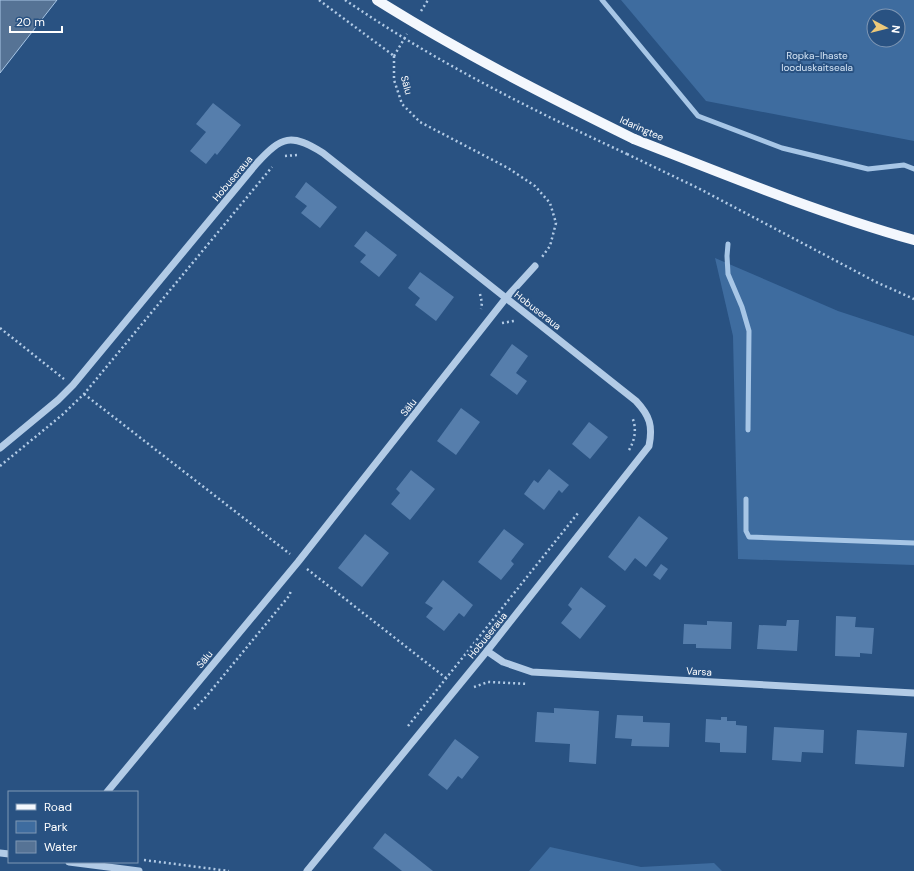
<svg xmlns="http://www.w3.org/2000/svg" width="914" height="871" viewBox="0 0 914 871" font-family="'DM Sans',sans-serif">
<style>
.green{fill:#3e6c9f;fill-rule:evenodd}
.water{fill:#567395;stroke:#a7c6e6}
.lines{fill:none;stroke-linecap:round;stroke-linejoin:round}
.stream{stroke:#a7c6e6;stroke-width:5}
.building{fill:#567eac}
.path{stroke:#b2cbe6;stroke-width:2.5;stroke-dasharray:2 3;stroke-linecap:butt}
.minor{stroke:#b2cbe6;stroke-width:7}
.major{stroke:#f3f7fd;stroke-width:10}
.path-bridge{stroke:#b2cbe6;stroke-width:2.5;stroke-dasharray:2 3;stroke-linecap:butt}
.major-bridge{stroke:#f3f7fd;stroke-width:10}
.labels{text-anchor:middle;stroke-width:4;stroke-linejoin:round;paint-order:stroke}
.park-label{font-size:10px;fill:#d5e5f5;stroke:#295282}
.street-label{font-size:10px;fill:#fff;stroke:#295282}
</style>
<rect width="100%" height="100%" fill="#295282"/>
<!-- green -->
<g class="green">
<path d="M 621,0 L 914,0 L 914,141 L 706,101 ZM 874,16 L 898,16 L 898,40 L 874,40 Z"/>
<polygon points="715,258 838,311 914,336 914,565 738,559 733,336"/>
<polygon points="550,847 641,867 714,863 722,871 529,871"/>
</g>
<!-- water -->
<polygon class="water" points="0,0 57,0 0,73"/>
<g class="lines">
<!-- stream -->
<g class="stream">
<polyline points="602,0 698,116 782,148 868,169 904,165 914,169"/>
<polyline points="728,244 727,256 728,274 742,307 749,331 748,430"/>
<polyline points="746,499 746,531 749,537 914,543"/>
</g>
</g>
<!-- building -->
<g class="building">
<polygon points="213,103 241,125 217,155 215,153 206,164 190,151 206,132 196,124"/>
<polygon points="306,182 337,207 320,228 301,213 307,206 295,197"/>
<polygon points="366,231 397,255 379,277 360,262 366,255 354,246"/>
<polygon points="420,272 454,297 436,321 415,305 420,298 408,288"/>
<polygon points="512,344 528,356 516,373 527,381 517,395 490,375"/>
<polygon points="461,408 480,422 456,455 437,441"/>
<polygon points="589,422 608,437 590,459 572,444"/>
<polygon points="549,469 569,485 562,493 559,490 544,510 524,494 534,480 538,483"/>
<polygon points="411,470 435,489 410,520 391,504 400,493 396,489"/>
<polygon points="639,516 668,538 646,567 635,558 625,571 608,557"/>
<polygon points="504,529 524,544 511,561 514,564 501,580 478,562"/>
<polygon points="365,534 389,553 362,587 338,568"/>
<polygon points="661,564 668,569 660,580 653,575"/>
<polygon points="443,580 473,605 464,617 459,613 444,631 426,617 433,608 425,603"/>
<polygon points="581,587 606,606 580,639 561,623 572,609 568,605"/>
<polygon points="836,616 856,617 855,627 874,628 872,654 860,653 860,657 835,656"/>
<polygon points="787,620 799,620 797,651 757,649 759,625 786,626"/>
<polygon points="707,621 732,622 731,649 696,648 696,644 683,644 684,624 707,625"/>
<polygon points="554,708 599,711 596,764 569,762 570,744 535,742 537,712 554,713"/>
<polygon points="617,715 643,716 643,722 670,723 669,747 631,746 632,739 615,738"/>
<polygon points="721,717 727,717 727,721 736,721 736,725 747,726 746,753 720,752 720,743 705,742 706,719 721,720"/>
<polygon points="774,727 824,730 823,753 802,752 801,762 772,760"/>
<polygon points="857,730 907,733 904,767 855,764"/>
<polygon points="455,739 479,757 462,779 458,776 447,790 428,775"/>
<polygon points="385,833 433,871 402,871 373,848"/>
</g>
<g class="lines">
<!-- path -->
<g class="path">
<polyline points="319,0 394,56"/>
<polyline points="421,11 428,0"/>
<polyline points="394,56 394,80 402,104 420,122 508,168 535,186 550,203 556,223 550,246 542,257"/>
<polyline points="394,56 407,34"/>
<polyline points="627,154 698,188 876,282 914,299"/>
<polyline points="285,156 297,155"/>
<polyline points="480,294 482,303 481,309"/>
<polyline points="502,323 514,321 516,323"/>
<polyline points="0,328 64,379"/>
<polyline points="84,394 290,554"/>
<path d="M 629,450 C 635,440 637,428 632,417"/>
<polyline points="0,466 62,415 84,394 272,167"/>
<polyline points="307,569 446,678"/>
<polyline points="474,687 488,682 528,684"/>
<polyline points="194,709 205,698 289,596 291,591"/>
<polyline points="408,726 578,513"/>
<polyline points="144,860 229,871"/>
</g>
<!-- minor -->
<g class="minor">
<path d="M 0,448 L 58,400 L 73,385 L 257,163 C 282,136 291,133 323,153 L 636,401 C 650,416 653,426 649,446 L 487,651 L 307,871"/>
<polyline points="487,651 503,662 532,672 914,693"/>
<polyline points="107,792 298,562 506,298 535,266"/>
<polyline points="0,853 9,854"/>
<polyline points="69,862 139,871"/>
</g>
<!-- major -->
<path class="major" d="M 634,139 C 726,175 818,213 914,240"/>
<!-- path-bridge -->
<path class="path-bridge" d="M 345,0 C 360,10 375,20 391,30 C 466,77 547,117 627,154"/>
<!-- major-bridge -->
<path class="major-bridge" d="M 377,0 C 460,52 547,96 634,139"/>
</g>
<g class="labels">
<!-- park labels -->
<g class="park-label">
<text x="817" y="59">Ropka-Ihaste<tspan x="817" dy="12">looduskaitseala</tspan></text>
</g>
<!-- street labels -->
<g class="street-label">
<text transform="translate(407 85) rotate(75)" y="4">Sälu</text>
<text transform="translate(642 128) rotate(24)" y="4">Idaringtee</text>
<text transform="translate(232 178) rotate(-50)" y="4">Hobuseraua</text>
<text transform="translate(538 310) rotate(38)" y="4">Hobuseraua</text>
<text transform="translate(408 407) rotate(-52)" y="4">Sälu</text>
<text transform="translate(487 635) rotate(-51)" y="4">Hobuseraua</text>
<text transform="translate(204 659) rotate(-50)" y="4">Sälu</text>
<text transform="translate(699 671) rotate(3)" y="4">Varsa</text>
</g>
</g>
<!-- legend -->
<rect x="8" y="791" width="130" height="72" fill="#295282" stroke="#7f97b4"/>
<rect x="16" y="804" width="20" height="6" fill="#f3f7fd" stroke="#7f97b4"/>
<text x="44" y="811" font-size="12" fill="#ffffff">Road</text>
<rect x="16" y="821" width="20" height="12" fill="#3e6c9f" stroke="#7f97b4"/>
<text x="44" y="831" font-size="12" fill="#ffffff">Park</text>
<rect x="16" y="841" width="20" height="12" fill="#567395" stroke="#7f97b4"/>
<text x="44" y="851" font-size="12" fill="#ffffff">Water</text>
<!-- north arrow -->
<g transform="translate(886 28) rotate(97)"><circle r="19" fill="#295282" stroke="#7f97b4"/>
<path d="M0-3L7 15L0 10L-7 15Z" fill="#edc97a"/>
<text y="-6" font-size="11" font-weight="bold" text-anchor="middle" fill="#ffffff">N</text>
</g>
<!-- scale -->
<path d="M10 26v6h52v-6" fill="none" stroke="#ffffff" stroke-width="2"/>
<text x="16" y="26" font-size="12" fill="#ffffff" stroke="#295282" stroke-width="3" paint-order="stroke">20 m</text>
</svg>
